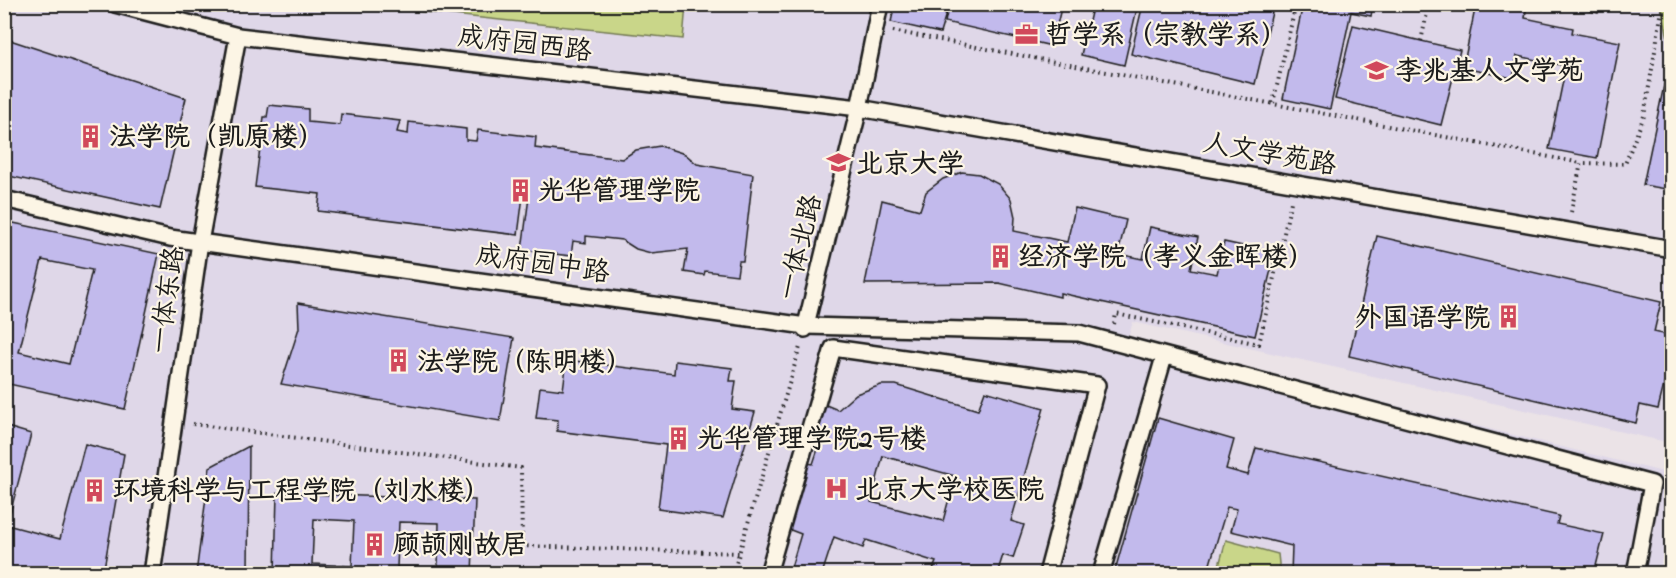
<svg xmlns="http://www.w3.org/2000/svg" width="1676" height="578" viewBox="0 0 1676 578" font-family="'Indie Flower','LXGW WenKai TC',sans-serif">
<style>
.built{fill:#dfd7e8}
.green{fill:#c9d689;stroke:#727952;stroke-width:1.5}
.building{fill:#c2baec;stroke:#1c1c1c;stroke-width:1.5;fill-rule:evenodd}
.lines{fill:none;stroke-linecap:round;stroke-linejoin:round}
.lane-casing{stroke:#1c1c1c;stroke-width:20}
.path{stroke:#1c1c1c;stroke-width:4;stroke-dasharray:1.5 4.5;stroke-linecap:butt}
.lane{stroke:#fcf5e5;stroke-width:15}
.labels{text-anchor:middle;stroke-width:4.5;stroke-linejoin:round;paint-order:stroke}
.poi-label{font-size:27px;font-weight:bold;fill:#1c1c1c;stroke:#fcf5e5;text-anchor:start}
.street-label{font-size:27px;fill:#1c1c1c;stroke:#fcf5e5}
</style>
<rect width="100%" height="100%" fill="#ebe3e7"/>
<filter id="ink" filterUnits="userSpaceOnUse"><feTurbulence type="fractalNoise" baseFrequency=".0167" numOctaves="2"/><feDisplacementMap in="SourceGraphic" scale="12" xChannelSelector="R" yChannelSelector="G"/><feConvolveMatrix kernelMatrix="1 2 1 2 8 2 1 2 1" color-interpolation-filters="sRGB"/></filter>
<g filter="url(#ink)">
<polygon class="built" points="4,5 1671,5 1671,443 1133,322 1126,344 1151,345 1671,474 1671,507 1659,573 5,573"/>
<g class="green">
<polygon points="358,5 686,4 686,5 683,39"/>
<polygon points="1661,5 1671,5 1671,52"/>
<polygon points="1226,540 1278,554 1280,573 1217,573"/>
</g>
<g class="building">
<polygon points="895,4 949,4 940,33 891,22"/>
<polygon points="949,4 1062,4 1052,46 945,22"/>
<polygon points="1093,4 1138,4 1124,65 1081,55"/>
<polygon points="1143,4 1274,4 1255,84 1131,54"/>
<polygon points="1303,4 1373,4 1371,16 1351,12 1330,109 1283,99"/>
<polygon points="1476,4 1527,4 1525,18 1573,28 1572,33 1620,42 1597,158 1549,149 1566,66 1517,56 1513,78 1463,68"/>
<polygon points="1567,4 1600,4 1598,13"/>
<polygon points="1353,25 1460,50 1441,125 1335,99"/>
<polygon points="4,38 186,98 160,209 4,175"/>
<polygon points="1671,52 1672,52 1672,190 1643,185"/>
<polygon points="269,105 308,109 308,122 340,125 341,114 400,121 397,132 408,134 409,122 466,129 466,140 476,141 478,130 536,137 535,148 622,159 636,150 660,146 685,154 697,164 753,174 743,261 739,261 737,275 705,271 704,275 684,272 688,249 651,253 636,249 622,240 586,236 586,243 573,241 571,256 522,250 529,197 523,196 518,235 318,211 320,194 255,187 264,117 267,117"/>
<polygon points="962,172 979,174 998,184 1011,199 1015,217 1014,231 1067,242 1075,208 1126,220 1118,254 1143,259 1150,227 1198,237 1191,269 1217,274 1224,242 1275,253 1255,336 1060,293 1060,297 999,283 865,284 882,200 920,210 926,192 943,179"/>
<path d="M 4,221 L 159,254 L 125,409 L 4,383 ZM 42,260 L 92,270 L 69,364 L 19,352 Z"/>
<polygon points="1377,236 1661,302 1654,332 1672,336 1672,353 1658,409 1640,405 1636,423 1349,356"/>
<polygon points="298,303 514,338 500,421 281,384 299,328"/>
<polygon points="567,360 674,374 675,361 732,368 730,381 736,381 732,409 755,412 723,518 658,509 666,445 557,431 558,420 536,418 540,387 563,390"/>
<path d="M 881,385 L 896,385 L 978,410 L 985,391 L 1044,408 L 1011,521 L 1024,525 L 1013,558 L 1003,555 L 997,574 L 931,574 L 936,562 L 866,540 L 863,548 L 834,537 L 822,574 L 789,574 L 801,534 L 788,529 L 807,463 L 813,464 L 821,440 L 813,437 L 826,405 L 838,410 L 856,394 ZM 883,456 L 955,476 L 943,521 L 871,502 Z"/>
<polygon points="1158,418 1234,440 1226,469 1248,475 1256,448 1559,516 1557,524 1604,534 1594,574 1291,574 1292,546 1231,531 1237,509 1227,507 1207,574 1114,574"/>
<polygon points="4,426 31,434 7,525 60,539 85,444 124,454 103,574 4,574"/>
<polygon points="249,446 248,574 196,574 210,467"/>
<path d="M 277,493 L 475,500 L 472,574 L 275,574 ZM 314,519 L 354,521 L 352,566 L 312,564 ZM 399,522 L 439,523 L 438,568 L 397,567 Z"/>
</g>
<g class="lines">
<defs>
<g id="lane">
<polyline points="115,4 238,36 859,108 1672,249"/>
<polyline points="4,199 170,238 806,326 1079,333 1652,484 1635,574"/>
<polyline points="805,329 859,108 880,4"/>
<polyline points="152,574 200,242 238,36"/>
<polyline points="768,574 833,348 1097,385 1047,574"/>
<polyline points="1101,574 1164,357"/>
</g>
</defs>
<use href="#lane" class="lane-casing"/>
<g class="path">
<polyline points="893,31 1581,163"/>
<polyline points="1421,41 1429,4"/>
<polyline points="1273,103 1296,4"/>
<polyline points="1571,212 1581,163 1625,164 1644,116 1663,4"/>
<polyline points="1114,324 1116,314 1259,344 1291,202"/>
<polyline points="193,424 521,468 522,546 739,553"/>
<polyline points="733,574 800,347"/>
</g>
<use href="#lane" class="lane"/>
</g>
</g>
<defs>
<symbol id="office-bare" viewBox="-9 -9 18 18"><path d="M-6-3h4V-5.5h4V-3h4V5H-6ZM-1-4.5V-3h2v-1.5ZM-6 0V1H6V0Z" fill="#d1495b" stroke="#fcf5e5" stroke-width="2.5" paint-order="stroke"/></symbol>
<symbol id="university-bare" viewBox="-9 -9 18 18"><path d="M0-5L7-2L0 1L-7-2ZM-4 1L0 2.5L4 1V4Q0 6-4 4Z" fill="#d1495b" stroke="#fcf5e5" stroke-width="2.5" paint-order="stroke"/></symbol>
<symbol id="building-bare" viewBox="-9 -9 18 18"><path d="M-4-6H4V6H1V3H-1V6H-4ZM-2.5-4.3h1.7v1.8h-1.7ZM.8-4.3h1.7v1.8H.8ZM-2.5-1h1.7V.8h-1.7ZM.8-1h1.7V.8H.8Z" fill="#d1495b" stroke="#fcf5e5" stroke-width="2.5" paint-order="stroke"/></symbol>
<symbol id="hospital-bare" viewBox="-9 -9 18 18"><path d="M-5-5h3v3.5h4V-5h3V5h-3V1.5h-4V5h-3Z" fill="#d1495b" stroke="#fcf5e5" stroke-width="2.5" paint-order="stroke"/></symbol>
</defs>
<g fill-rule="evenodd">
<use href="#office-bare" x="1010" y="18" width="33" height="33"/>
<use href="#university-bare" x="1360" y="54" width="33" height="33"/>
<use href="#building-bare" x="74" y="120" width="33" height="33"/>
<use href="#university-bare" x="822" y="146" width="33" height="33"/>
<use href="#building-bare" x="504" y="174" width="33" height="33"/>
<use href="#building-bare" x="984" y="240" width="33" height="33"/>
<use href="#building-bare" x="1492" y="300" width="33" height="33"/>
<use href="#building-bare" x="382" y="344" width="33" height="33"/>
<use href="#building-bare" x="662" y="422" width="33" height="33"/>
<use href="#hospital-bare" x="820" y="472" width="33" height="33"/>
<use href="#building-bare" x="78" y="474" width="33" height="33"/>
<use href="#building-bare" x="358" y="528" width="33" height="33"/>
</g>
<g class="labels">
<g class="poi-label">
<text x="1045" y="43">哲学系（宗教学系）</text>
<text x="1395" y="79">李兆基人文学苑</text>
<text x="109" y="145">法学院（凯原楼）</text>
<text x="856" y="172">北京大学</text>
<text x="538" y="199">光华管理学院</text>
<text x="1018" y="265">经济学院（孝义金晖楼）</text>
<text x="1490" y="326" text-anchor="end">外国语学院</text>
<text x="417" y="370">法学院（陈明楼）</text>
<text x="697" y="447">光华管理学院2号楼</text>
<text x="855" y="498">北京大学校医院</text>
<text x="113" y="499">环境科学与工程学院（刘水楼）</text>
<text x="393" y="553">顾颉刚故居</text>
</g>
<g class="street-label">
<text transform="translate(525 43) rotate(7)" y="9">成府园西路</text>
<text transform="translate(1270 153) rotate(10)" y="9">人文学苑路</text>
<text transform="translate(799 247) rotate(-76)" y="9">一体北路</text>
<text transform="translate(543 263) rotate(8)" y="9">成府园中路</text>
<text transform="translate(166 300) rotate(-82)" y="9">一体东路</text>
</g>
</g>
<rect width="1676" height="578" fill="none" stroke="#fcf5e5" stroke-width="24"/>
<rect x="12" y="12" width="1652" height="554" fill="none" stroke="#1c1c1c" stroke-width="2" filter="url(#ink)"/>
</svg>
